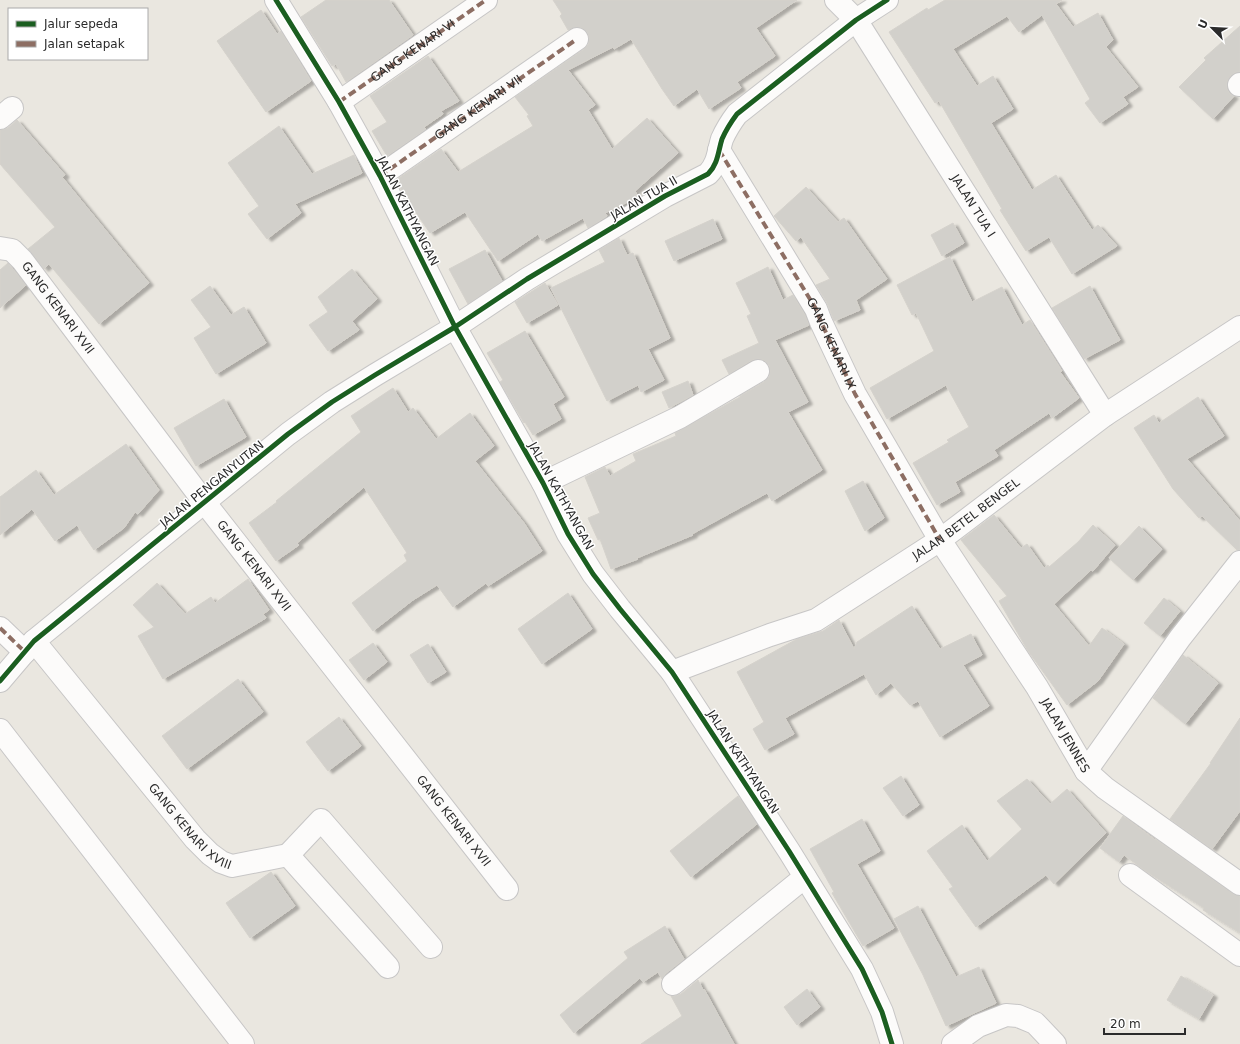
<svg xmlns="http://www.w3.org/2000/svg" width="1240" height="1044" viewBox="0 0 1240 1044" font-family="'DejaVu Sans',sans-serif">
<style>
.building{fill:#d2d0cb;stroke:#d5d2cc;filter:url(#shadow)}
.lines{fill:none;stroke-linecap:round;stroke-linejoin:round}
.minor-casing{stroke:#c7c6c6;stroke-width:24}
.tertiary-casing{stroke:#c7c6c6;stroke-width:24}
.minor{stroke:#fcfbfa;stroke-width:22}
.tertiary{stroke:#fcfbfa;stroke-width:22}
.quiet{stroke:#8d6e63;stroke-width:4;stroke-dasharray:8 4;stroke-linecap:butt}
.cycleway-casing{stroke:#fff;stroke-width:8}
.cycleway{stroke:#1b5e20;stroke-width:5}
.labels{text-anchor:middle;stroke-width:3;stroke-linejoin:round;paint-order:stroke}
.street-label{font-size:12px;fill:#2b2b2b;stroke:#fff}
</style>
<defs>
<filter id="shadow"><feDropShadow dx="4.5" dy="2.5" stdDeviation="1" flood-color="#0004"/></filter>
</defs>
<rect width="100%" height="100%" fill="#eae7e0"/>
<g class="building">
<polygon points="326,0 389,0 413,35 346,82 336,64 332,66 301,17"/>
<polygon points="553,0 797,0 756,28 775,56 737,82 741,88 709,109 697,89 674,106 662,89 631,39 614,49 613,47 568,70 595,105 588,110 612,149 647,118 678,153 635,191 638,197 605,213 607,216 588,228 583,218 542,241 538,234 498,261 465,212 430,233 403,194 396,180 441,149 458,172 533,126 527,116 529,115 515,97 584,49 588,45 589,38 587,32 582,28 576,27 568,30 560,16 562,14"/>
<polygon points="945,0 1062,0 1056,4 1073,27 1098,13 1113,40 1106,47 1138,87 1123,97 1128,104 1100,123 1085,103 1090,99 1042,15 1019,32 1007,16 953,49 977,86 993,76 1013,109 991,123 1032,190 1056,175 1092,230 1098,225 1117,246 1072,274 1049,237 1026,251 1000,210 1002,209 939,101 935,103 889,32 927,8 928,10"/>
<polygon points="261,10 277,34 281,31 311,81 266,112 217,41"/>
<polygon points="1240,26 1240,72 1236,72 1231,75 1227,82 1227,89 1230,94 1234,96 1213,119 1179,87 1206,60 1204,58"/>
<polygon points="428,56 459,101 441,111 443,114 424,127 426,129 387,156 372,131 387,122 370,96"/>
<polygon points="17,120 65,175 62,177 149,283 99,324 49,264 44,269 28,249 55,227 0,164 0,130 8,128"/>
<polygon points="279,126 312,174 354,155 362,173 295,204 301,213 267,239 248,214 259,206 228,163"/>
<polygon points="806,187 838,222 844,218 887,279 856,300 860,310 834,321 827,303 816,285 830,279 801,237 796,241 774,216"/>
<polygon points="713,219 722,239 674,261 665,241"/>
<polygon points="953,223 964,243 942,256 931,235"/>
<polygon points="619,238 627,255 633,253 670,338 648,349 664,380 641,392 638,385 607,401 551,288 605,262 599,250"/>
<polygon points="485,250 502,281 468,304 449,269"/>
<polygon points="950,257 972,302 1002,287 1022,325 1030,320 1062,371 1060,372 1079,398 1052,418 1049,413 994,450 998,456 955,482 960,492 937,505 913,463 949,442 947,440 969,427 946,385 887,419 870,388 934,351 916,313 912,315 897,285"/>
<polygon points="8,263 26,285 0,308 0,270"/>
<polygon points="768,267 783,300 793,295 805,315 809,325 775,340 808,402 788,412 822,470 772,501 767,493 692,534 693,535 637,558 638,559 611,569 600,539 598,540 588,518 600,513 585,477 605,467 610,476 636,461 633,454 676,436 675,433 740,397 740,396 764,382 769,377 770,371 769,365 764,360 758,359 752,360 729,374 722,360 759,343 747,316 751,314 736,283"/>
<polygon points="352,269 377,299 352,321 359,330 328,351 309,325 328,312 318,297"/>
<polygon points="545,283 558,305 527,323 515,302"/>
<polygon points="210,286 231,315 244,307 266,343 216,374 194,338 211,327 191,300"/>
<polygon points="1090,286 1120,340 1084,359 1052,308"/>
<polygon points="525,331 564,397 553,404 561,419 533,435 525,422 524,423 500,382 503,380 487,353"/>
<polygon points="688,381 693,395 669,408 662,392"/>
<polygon points="393,388 408,412 413,408 436,439 470,413 494,446 475,461 524,523 542,551 488,586 486,583 453,607 437,585 413,600 373,631 352,603 407,561 404,555 407,553 364,487 297,543 299,545 276,561 249,523 277,502 276,501 361,432 351,416"/>
<polygon points="1198,397 1224,436 1187,459 1240,521 1240,550 1237,550 1202,516 1199,518 1173,489 1134,428 1154,415 1159,423"/>
<polygon points="224,399 246,437 196,466 174,428"/>
<polygon points="126,444 159,490 138,514 135,512 124,528 94,550 77,525 55,541 32,509 0,535 0,497 36,470 54,495"/>
<polygon points="863,481 884,518 865,531 845,491"/>
<polygon points="994,515 1021,548 1027,544 1044,568 1048,565 1049,567 1078,542 1093,525 1115,545 1093,571 1091,570 1054,604 1089,646 1102,628 1124,644 1098,681 1067,705 1028,651 999,601 1007,596 961,540"/>
<polygon points="1139,526 1162,549 1133,580 1109,558"/>
<polygon points="248,579 269,610 263,614 266,618 163,679 138,636 154,627 133,605 157,583 185,614 211,597 215,603"/>
<polygon points="568,593 592,629 542,664 518,629"/>
<polygon points="1164,598 1180,611 1160,636 1144,623"/>
<polygon points="912,606 940,649 971,634 982,655 963,665 989,706 940,737 918,701 910,705 891,683 876,695 864,674 785,718 794,734 765,750 753,729 764,722 737,672 797,639 823,631 839,620 854,649 857,642"/>
<polygon points="373,643 387,662 364,680 349,660"/>
<polygon points="428,644 446,672 428,683 410,655"/>
<polygon points="1183,655 1218,683 1185,724 1153,698"/>
<polygon points="238,679 263,712 187,769 162,736"/>
<polygon points="339,717 361,746 328,771 306,742"/>
<polygon points="1240,718 1240,811 1212,849 1170,819 1211,763 1210,763"/>
<polygon points="901,776 919,805 903,816 883,788"/>
<polygon points="1027,779 1050,804 1067,789 1106,833 1054,884 1046,875 976,927 949,889 953,887 927,851 962,825 987,861 1022,829 997,801"/>
<polygon points="738,796 757,824 691,877 670,851"/>
<polygon points="1123,816 1155,840 1155,839 1233,894 1240,896 1240,933 1203,910 1204,908 1147,872 1124,855 1119,862 1100,848"/>
<polygon points="862,819 880,851 857,864 894,928 863,946 832,893 834,892 810,849"/>
<polygon points="271,872 295,906 250,938 226,903"/>
<polygon points="918,906 956,977 979,967 996,1003 946,1026 923,975 894,919"/>
<polygon points="665,926 684,959 665,974 662,979 658,972 643,982 640,978 574,1033 560,1015 628,958 624,952"/>
<polygon points="1181,976 1213,995 1199,1019 1167,1000"/>
<polygon points="698,980 703,990 704,989 734,1044 641,1044 682,1016 671,996 675,996 681,994"/>
<polygon points="807,989 820,1007 797,1025 784,1007"/>
</g>
<g class="lines">
<defs>
<g id="minor">
<path id="s1" d="M 836,0 L 856,20 L 1105,415"/>
<polyline points="1239,85 1240,84"/>
<polyline points="339,102 486,0"/>
<polyline points="0,118 12,108"/>
<path id="s2" d="M 719,150 L 816,309 L 821,322 L 855,394 L 940,540 L 1037,687 L 1086,771 L 1105,788 L 1240,884"/>
<path id="s3" d="M 380,176 L 577,39"/>
<path id="s4" d="M 0,248 L 12,250 L 22,260 L 205,503 L 507,889"/>
<path d="M 455,327 L 527,279 L 665,196 L 708,174 C 718,164 718,152 722,139 C 726,130 731,122 737,114 L 856,20 L 887,0"/>
<polyline points="543,483 680,417 758,371"/>
<polyline points="0,628 25,652"/>
<path id="s5" d="M 34,641 L 195,839 L 210,854 L 221,862 L 232,866 L 288,855 L 388,967"/>
<path id="s6" d="M 672,672 L 770,635 L 816,620 L 940,540 L 1105,415 L 1240,327"/>
<polyline points="0,730 243,1044"/>
<polyline points="1086,771 1180,638 1240,562"/>
<polyline points="288,855 321,820 431,947"/>
<polyline points="1130,875 1240,955"/>
<polyline points="673,984 805,877"/>
<polyline points="953,1044 978,1026 1006,1015 1018,1016 1035,1023 1055,1044"/>
</g>
<g id="tertiary">
<polyline points="276,0 339,102 380,176 455,327 543,483 568,534 593,574 620,609 672,672 789,851 862,969 882,1012 892,1044"/>
<polyline points="0,681 34,641 288,434 332,402 375,375 455,327"/>
</g>
</defs>
<use href="#minor" class="minor-casing"/>
<use href="#tertiary" class="tertiary-casing"/>
<use href="#minor" class="minor"/>
<use href="#tertiary" class="tertiary"/>
<g class="quiet">
<path id="s7" d="M 339,102 L 486,0"/>
<path id="s8" d="M 719,150 L 816,309 L 821,322 L 855,394 L 940,540"/>
<polyline points="380,176 577,39"/>
<polyline points="0,628 25,652"/>
</g>
<defs>
<g id="cycleway">
<polyline points="276,0 339,102 380,176 455,327 543,483 568,534 593,574 620,609 672,672 789,851 862,969 882,1012 892,1044"/>
<path d="M 0,681 L 34,641 L 288,434 L 332,402 L 375,375 L 455,327 L 527,279 L 665,196 L 708,174 C 718,164 718,152 722,139 C 726,130 731,122 737,114 L 856,20 L 887,0"/>
</g>
</defs>
<use href="#cycleway" class="cycleway-casing"/>
<use href="#cycleway" class="cycleway"/>
</g>
<g class="labels">
<g class="street-label">
<text dy="4" stroke="none"><textPath href="#s7" startOffset="90">GANG KENARI VI</textPath></text>
<text dy="4" stroke="none"><textPath href="#s3" startOffset="120">GANG KENARI VII</textPath></text>
<text transform="translate(644 198) rotate(-30)" y="4">JALAN TUA II</text>
<text dy="4" stroke="none"><textPath href="#s1" startOffset="248">JALAN TUA I</textPath></text>
<text transform="translate(408 211) rotate(63)" y="4">JALAN KATHYANGAN</text>
<text dy="4" stroke="none"><textPath href="#s4" startOffset="86">GANG KENARI XVII</textPath></text>
<text dy="4" stroke="none"><textPath href="#s8" startOffset="224">GANG KENARI IX</textPath></text>
<text transform="translate(212 484) rotate(-39)" y="4">JALAN PENGANYUTAN</text>
<text transform="translate(561 496) rotate(61)" y="4">JALAN KATHYANGAN</text>
<text dy="4" stroke="none"><textPath href="#s6" startOffset="334">JALAN BETEL BENGEL</textPath></text>
<text dy="4" stroke="none"><textPath href="#s4" startOffset="410">GANG KENARI XVII</textPath></text>
<text dy="4" stroke="none"><textPath href="#s2" startOffset="681">JALAN JENNES</textPath></text>
<text transform="translate(743 762) rotate(57)" y="4">JALAN KATHYANGAN</text>
<text dy="4" stroke="none"><textPath href="#s4" startOffset="734">GANG KENARI XVII</textPath></text>
<text dy="4" stroke="none"><textPath href="#s5" startOffset="243">GANG KENARI XVIII</textPath></text>
</g>
</g>
<rect x="8" y="8" width="140" height="52" fill="#ffffff" stroke="#aaaaaa"/>
<rect x="16" y="21" width="20" height="6" fill="#1b5e20" stroke="#aaaaaa"/>
<text x="44" y="28" font-size="12" fill="#2b2b2b">Jalur sepeda</text>
<rect x="16" y="41" width="20" height="6" fill="#8d6e63" stroke="#aaaaaa"/>
<text x="44" y="48" font-size="12" fill="#2b2b2b">Jalan setapak</text>
<g transform="translate(1212 28) rotate(294)" stroke="#ffffff" stroke-width="3" paint-order="stroke">
<path d="M0-3L7 15L0 10L-7 15Z" fill="#2b2b2b"/>
<text y="-6" font-size="11" font-weight="bold" text-anchor="middle" fill="#2b2b2b">U</text>
</g>
<path d="M1104 1028v6h81v-6" fill="none" stroke="#2b2b2b" stroke-width="2"/>
<text x="1110" y="1028" font-size="12" fill="#2b2b2b" stroke="#ffffff" stroke-width="3" paint-order="stroke">20 m</text>
</svg>
